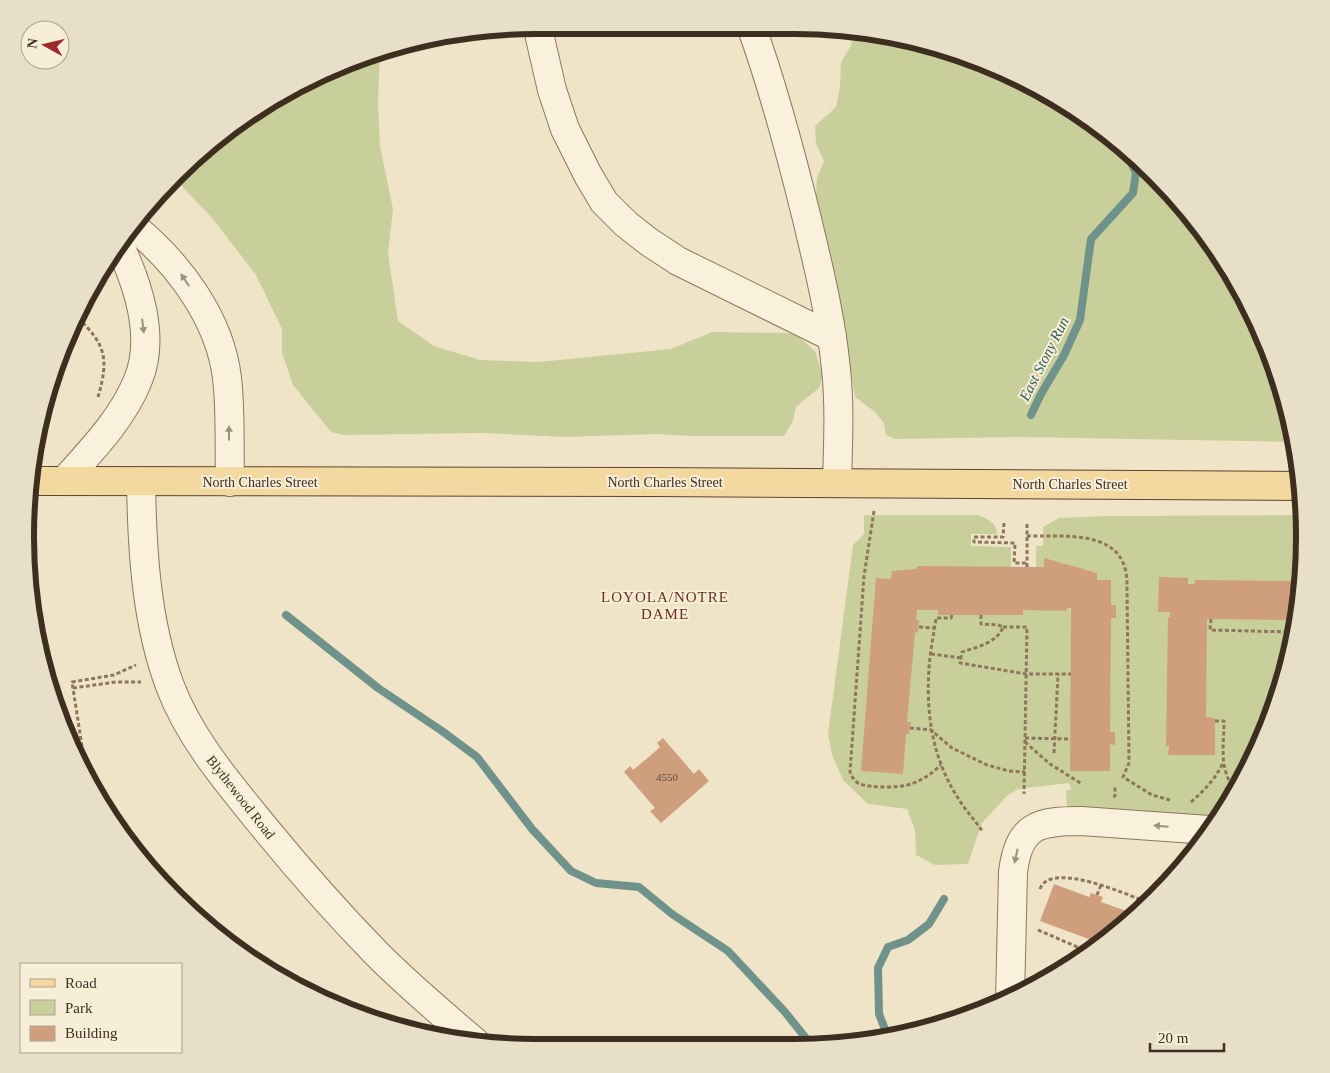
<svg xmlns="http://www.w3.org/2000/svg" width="1330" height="1073" viewBox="0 0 1330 1073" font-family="'Times New Roman',serif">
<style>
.green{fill:#c9cf9b}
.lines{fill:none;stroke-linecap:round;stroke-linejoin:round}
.stream{stroke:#6f938a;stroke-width:8}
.building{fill:#cf9f7d}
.minor-casing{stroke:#8d765c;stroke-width:30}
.major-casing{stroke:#5b4430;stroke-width:30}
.path{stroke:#8d765c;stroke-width:3;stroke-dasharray:4 2.5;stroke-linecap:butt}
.minor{stroke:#faf1dc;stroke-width:28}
.major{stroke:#f3d9a0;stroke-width:28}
.oneway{fill:#9c907e}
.labels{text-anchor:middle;stroke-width:4;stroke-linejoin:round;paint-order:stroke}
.number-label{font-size:11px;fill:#624a37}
.street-label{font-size:14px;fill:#3d2e20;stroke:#f7eed8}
.water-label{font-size:15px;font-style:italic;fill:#2f5d5a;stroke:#f7eed8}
.neighbourhood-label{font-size:15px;letter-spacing:1px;fill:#6b2e1e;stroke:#f7eed8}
.rim{fill:none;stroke:#3d2e20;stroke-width:6}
</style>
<rect width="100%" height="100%" fill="#f0e4c8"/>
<g class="green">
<polygon points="857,30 894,35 989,64 1050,94 1131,152 1199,225 1252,310 1287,404 1294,442 1020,437 895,439 886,435 884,423 874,411 855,397 846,337 834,271 823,241 815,209 817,178 824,161 816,144 815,126 836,107 840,87 841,62 850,47"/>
<polygon points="380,53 378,101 380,146 393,209 388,253 398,321 434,346 480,360 538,362 671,349 712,332 788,333 798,336 815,351 823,376 819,388 796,407 793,421 784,436 691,436 657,434 564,437 482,433 345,435 331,432 293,385 282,353 282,329 256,275 213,219 173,177 281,93"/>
<path d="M 864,515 L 977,515 C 986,518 997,522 997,534 L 971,534 L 971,546 L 1011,547 L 1011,567 L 1036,567 L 1036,546 L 1043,546 L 1043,527 L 1059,518 L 1107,516 L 1303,515 L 1301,603 L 1278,701 L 1237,792 L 1215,821 L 1067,808 L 1066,790 L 1071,790 L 1069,783 L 1018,789 L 1007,796 L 982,823 L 968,864 L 935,865 L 916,855 L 915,830 L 907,809 L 868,804 L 843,780 L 832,755 L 828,734 L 853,545 L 864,534 Z"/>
</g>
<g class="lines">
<g class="stream">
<polyline points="1031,415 1041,394 1064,355 1080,320 1091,239 1133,193 1136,173 1127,154 1106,134"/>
<polyline points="286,615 378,688 442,731 477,757 532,829 571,871 596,883 639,887 672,914 728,951 785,1012 813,1047"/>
<polyline points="888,1037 879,1014 878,968 888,947 908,940 929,924 944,899"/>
</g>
</g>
<g class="building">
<polygon points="1044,558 1097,573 1097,580 1111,580 1111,605 1116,605 1116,618 1111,618 1110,732 1115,732 1115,745 1110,744 1110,771 1070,771 1071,608 1067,608 1067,611 1023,610 1023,615 938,615 938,610 917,610 916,620 919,620 918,633 915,632 907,722 911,722 909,734 906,734 903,774 861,771 876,578 891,579 892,571 917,569 917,566 1044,567"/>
<polygon points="1159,577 1188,578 1188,584 1194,584 1195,580 1301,581 1301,603 1297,620 1207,619 1206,717 1215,718 1215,755 1168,755 1169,746 1166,746 1168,617 1170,617 1170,612 1158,612"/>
<polygon points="50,651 52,663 53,663 61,713 40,653"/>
<polygon points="663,738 694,774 699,769 709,781 661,823 650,811 655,808 624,772 630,766 633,770 650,756 660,747 657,743"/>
<polygon points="1054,884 1089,897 1091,893 1103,897 1101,902 1135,914 1102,944 1040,921"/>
</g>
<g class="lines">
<defs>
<g id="minor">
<polyline points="537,25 552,90 565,129 588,175 604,202 626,224 649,242 678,261 832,337"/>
<path d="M 751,26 C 774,89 791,154 807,219 C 819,269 831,318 836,369 C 840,406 838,445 837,483"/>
<path d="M 134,227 C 179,264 220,319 227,378 C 231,412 229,447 230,482"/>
<path d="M 64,481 C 91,451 123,418 138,380 C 156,337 138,285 120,246"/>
<path d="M 141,482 C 142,549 146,622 170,686 C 190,739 229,784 264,827 C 300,871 337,913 377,954 C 408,985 442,1014 475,1042"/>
<path d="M 1010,999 L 1013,872 C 1019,825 1038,821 1081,821 L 1209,830"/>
</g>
<polyline id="major" points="30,481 654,482 1301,486"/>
</defs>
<use href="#minor" class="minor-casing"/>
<use href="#major" class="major-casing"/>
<g class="path">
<path d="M 78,318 C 106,345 109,359 98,397"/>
<path d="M 874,511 L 864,576 L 850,772 C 852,777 855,782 860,784 C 871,788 900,788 911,784 C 923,780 932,773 941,765"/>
<polyline points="1004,523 1003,537 974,537 974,542 1015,543 1014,563 1027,563"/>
<path d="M 1027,536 C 1058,537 1114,529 1125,568 C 1127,575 1127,582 1127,588 L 1129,763 L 1123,777 L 1152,795 L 1170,800"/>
<polyline points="1027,567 1027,522"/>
<path d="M 952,615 L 951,618 L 936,618 C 934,634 930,651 929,668 C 926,713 932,758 958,798 C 965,810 975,820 983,832"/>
<path d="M 981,615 L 981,624 L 998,625 L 1003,627 C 997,643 977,647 962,652 L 960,663 L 1026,674 L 1071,674"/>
<polyline points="1211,619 1210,630 1294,632"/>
<polyline points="919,627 935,628"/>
<polyline points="1003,627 1027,627 1024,794"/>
<polyline points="931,654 961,658"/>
<polyline points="73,688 116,682 141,682"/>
<path d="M 1215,721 L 1224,721 C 1224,746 1218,772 1237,791"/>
<polyline points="910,728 931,730 952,748 987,765 1009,771 1025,772"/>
<polyline points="1025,738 1070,739"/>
<polyline points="1025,742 1050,764 1082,784"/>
<polyline points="1054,753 1058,674"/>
<polyline points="86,772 72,682 114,675 136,665"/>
<polyline points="1113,796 1115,796 1115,785"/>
<path d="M 1191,802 C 1204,791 1215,779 1223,763"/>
<path d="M 1040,889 C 1050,860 1128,895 1147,902"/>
<polyline points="1097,895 1101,885"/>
<polyline points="1038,930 1089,952"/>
</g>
<use href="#minor" class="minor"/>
<use href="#major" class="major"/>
</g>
<defs><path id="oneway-solid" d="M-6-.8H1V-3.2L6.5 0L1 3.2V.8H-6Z" transform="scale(1.25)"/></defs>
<g class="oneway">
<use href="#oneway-solid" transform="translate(185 280) rotate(-124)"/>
<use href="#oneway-solid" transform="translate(143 326) rotate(83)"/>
<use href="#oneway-solid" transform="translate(229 433) rotate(-90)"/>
<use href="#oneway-solid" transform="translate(1161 826) rotate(-175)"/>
<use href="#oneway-solid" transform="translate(1016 856) rotate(103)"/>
</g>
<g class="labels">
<g class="number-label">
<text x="667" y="781">4550</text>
</g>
<g class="street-label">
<text x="260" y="487">North Charles Street</text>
<text x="665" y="487">North Charles Street</text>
<text x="1070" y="489">North Charles Street</text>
<text transform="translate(241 797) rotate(52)" y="5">Blythewood Road</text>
</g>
<g class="water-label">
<text transform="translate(1044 359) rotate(-63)" y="5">East Stony Run</text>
</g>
<g class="neighbourhood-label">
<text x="665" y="602">LOYOLA/NOTRE<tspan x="665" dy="17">DAME</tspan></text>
</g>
</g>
<path d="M0 0H1330V1073H0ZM536 34H794A502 502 0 0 1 1296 536V537A502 502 0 0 1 794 1039H536A502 502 0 0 1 34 537V536A502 502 0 0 1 536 34Z" fill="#e8dfc9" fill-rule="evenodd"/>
<path class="rim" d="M536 34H794A502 502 0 0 1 1296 536V537A502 502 0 0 1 794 1039H536A502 502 0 0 1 34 537V536A502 502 0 0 1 536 34Z"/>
<rect x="20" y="963" width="162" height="90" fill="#f7eed8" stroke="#ada18e"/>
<rect x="30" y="979" width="25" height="8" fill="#f3d9a0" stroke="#ada18e"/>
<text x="65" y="988" font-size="15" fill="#3d2e20">Road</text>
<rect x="30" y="1000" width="25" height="15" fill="#c9cf9b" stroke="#ada18e"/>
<text x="65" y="1013" font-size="15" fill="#3d2e20">Park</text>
<rect x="30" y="1026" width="25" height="15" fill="#cf9f7d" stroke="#ada18e"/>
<text x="65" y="1038" font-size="15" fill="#3d2e20">Building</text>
<g transform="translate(45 45) rotate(278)"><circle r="24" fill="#f7eed8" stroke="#ada18e"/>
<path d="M0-4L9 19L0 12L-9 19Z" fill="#9e2a2b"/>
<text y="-8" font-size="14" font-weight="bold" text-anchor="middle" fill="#3d2e20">N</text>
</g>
<path d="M1150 1043v8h74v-8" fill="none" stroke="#3d2e20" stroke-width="2.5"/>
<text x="1158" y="1043" font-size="15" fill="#3d2e20" stroke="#f7eed8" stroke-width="4" paint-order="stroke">20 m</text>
</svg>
